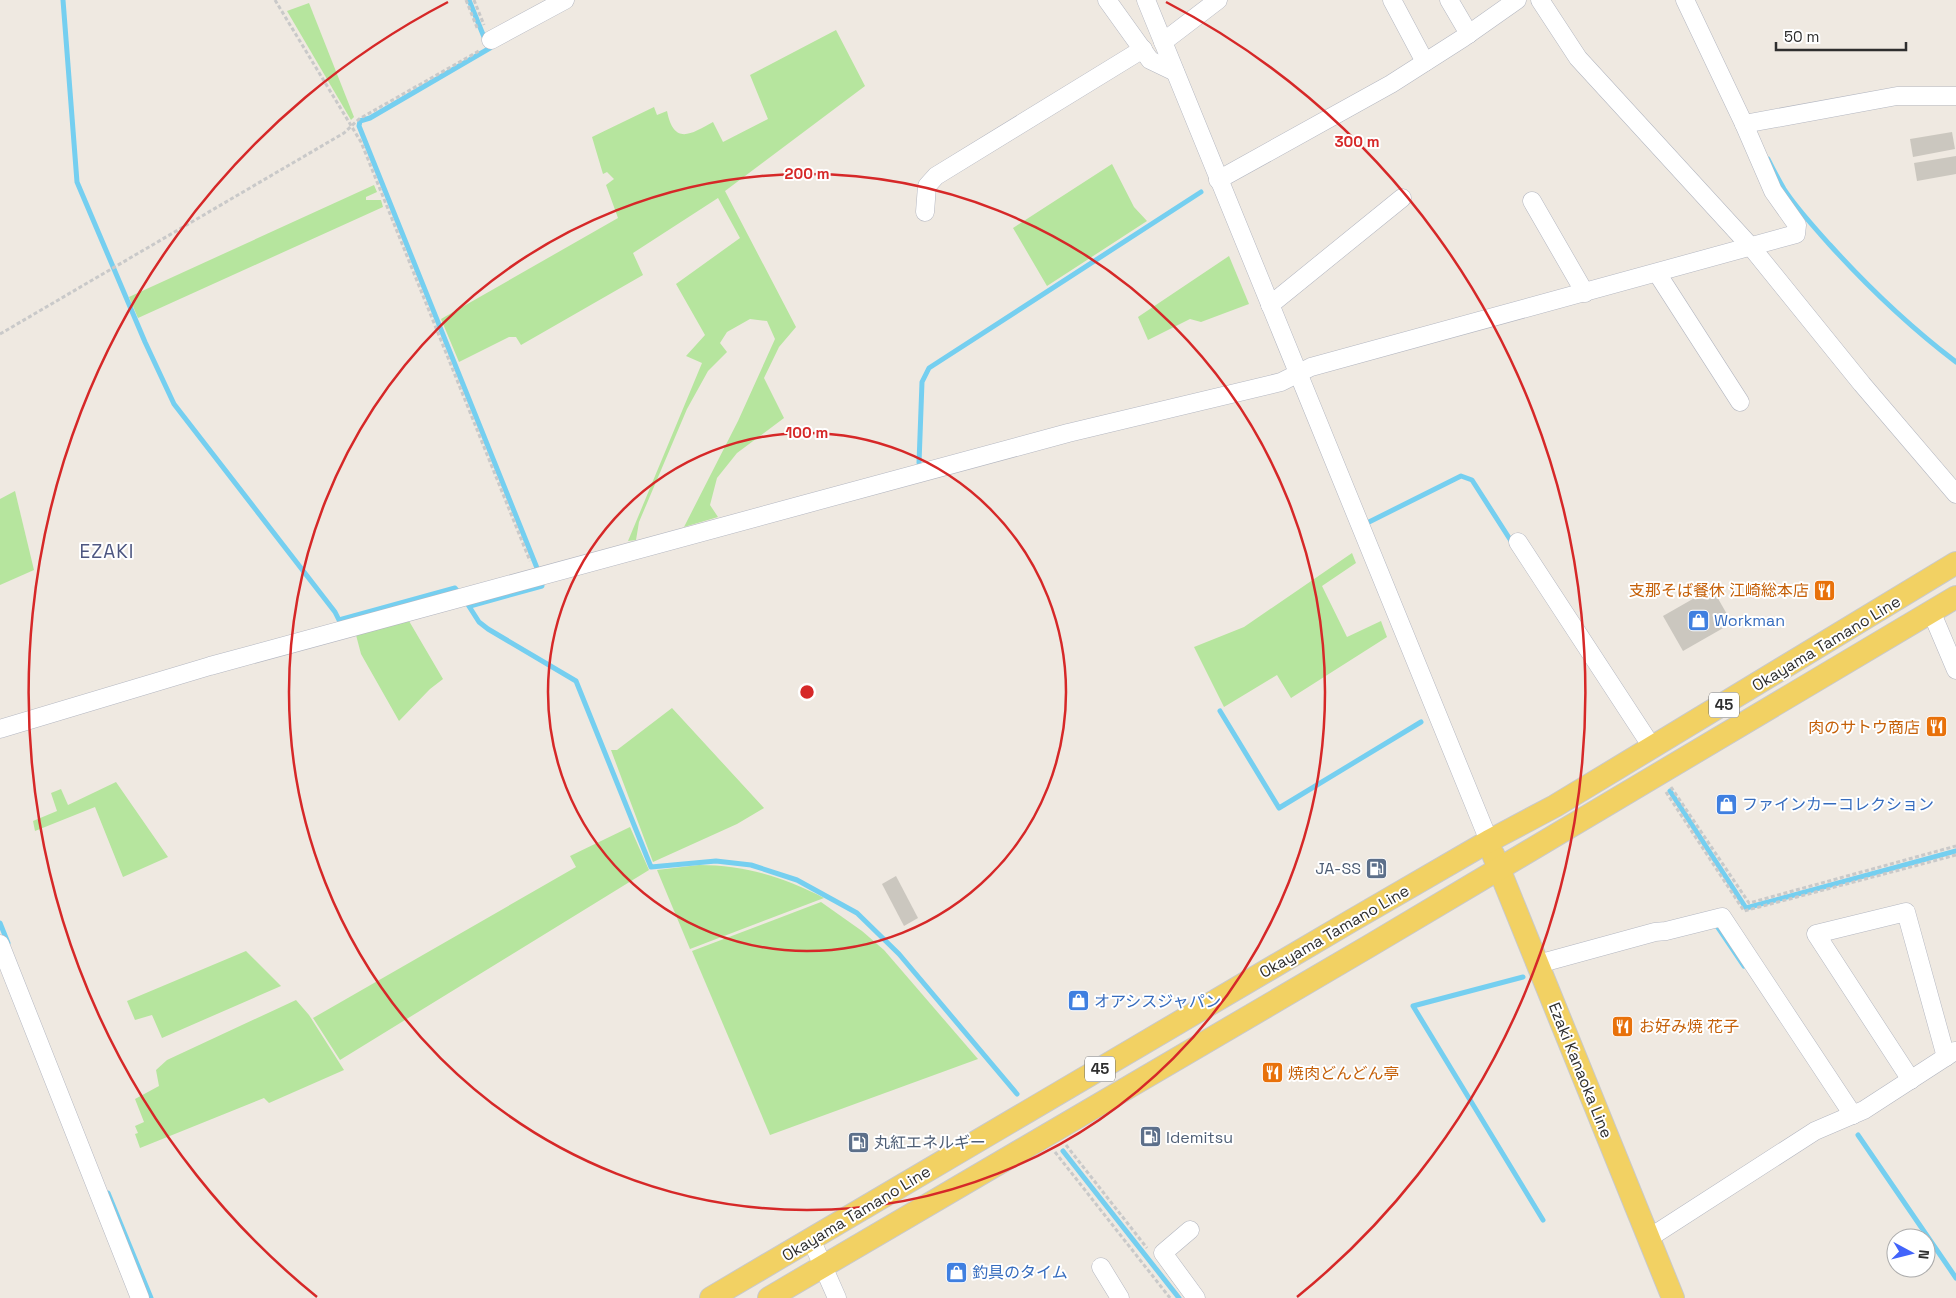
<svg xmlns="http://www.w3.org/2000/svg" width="1956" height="1298" viewBox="0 0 1956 1298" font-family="'Space Grotesk','Noto Sans JP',sans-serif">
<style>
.grass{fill:#b6e59e}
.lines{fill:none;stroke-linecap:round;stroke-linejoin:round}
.stream{stroke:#75cff0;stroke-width:5}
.building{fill:#cbc7bf}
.minor-casing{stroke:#b4b7c1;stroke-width:19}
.major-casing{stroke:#c9c9c9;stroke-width:24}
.path{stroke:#c9c9c9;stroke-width:3;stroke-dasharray:4 2.5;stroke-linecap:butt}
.minor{stroke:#fff;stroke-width:18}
.major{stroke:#f2d163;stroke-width:22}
.ring{fill:none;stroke:#d62828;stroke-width:2.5}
.labels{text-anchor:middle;stroke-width:4;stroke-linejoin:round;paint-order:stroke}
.shield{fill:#fff;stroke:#6d6d6d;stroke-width:1}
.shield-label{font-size:15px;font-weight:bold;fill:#2e2e2e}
.food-label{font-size:16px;fill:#c56008;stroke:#fff;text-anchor:end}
.shop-label{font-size:16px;fill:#366cbe;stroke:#fff;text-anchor:start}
.street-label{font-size:16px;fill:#2e2e2e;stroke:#fff}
.service-label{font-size:16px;fill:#4e5e75;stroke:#fff;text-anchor:start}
.quarter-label{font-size:19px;letter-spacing:1px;fill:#4d5680;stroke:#fff}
.centre{fill:#d62828;stroke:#fff;stroke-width:2.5}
.ring-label{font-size:15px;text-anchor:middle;font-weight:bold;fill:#d62828;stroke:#fff;stroke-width:4;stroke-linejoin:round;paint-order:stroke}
</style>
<rect width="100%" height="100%" fill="#efe9e1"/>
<g class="grass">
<polygon points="309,3 354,117 351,120 287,11"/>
<path d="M 836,30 L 865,86 L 725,191 L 796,327 L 779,347 L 764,378 L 784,418 L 737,453 L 717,478 L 710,505 L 718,517 L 684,527 L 738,421 L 775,339 L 767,321 L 750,319 L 727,332 L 720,343 L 727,352 L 708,371 L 687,409 L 639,522 L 636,540 L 628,541 L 702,363 L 686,356 L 705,335 L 676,284 L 740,238 L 718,198 L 633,253 L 643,275 L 521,345 L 516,337 L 509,337 L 459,362 L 441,319 L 618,218 L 606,185 L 614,179 L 607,172 L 603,174 L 592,137 L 654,107 L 657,115 L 667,111 C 674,146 691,134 713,122 L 723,142 L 768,119 L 750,75 Z"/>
<polygon points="1112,164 1134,207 1147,221 1047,286 1013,228"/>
<polygon points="374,185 377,192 366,197 366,200 381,200 383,207 138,318 129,297"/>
<polygon points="1229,256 1249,304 1201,322 1190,319 1148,340 1138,317"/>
<polygon points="15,491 34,570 0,585 0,499"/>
<polygon points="1352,553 1356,563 1322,586 1347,637 1381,621 1387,637 1291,698 1277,675 1224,707 1194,647 1244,627"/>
<polygon points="409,621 443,679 430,689 399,721 361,654 356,635"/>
<polygon points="672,708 764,808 737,824 653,862 611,750 617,750"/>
<polygon points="116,782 168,857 123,877 95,807 35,831 33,821 57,811 51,793 61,789 68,805"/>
<polygon points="630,827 649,870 340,1060 313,1018 576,867 570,856"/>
<path d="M 699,865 C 744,865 784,877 824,898 L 690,949 L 657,870 Z"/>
<polygon points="821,902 862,931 884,950 978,1059 770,1135 692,951"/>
<polygon points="246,951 281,986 162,1038 152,1015 135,1020 127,1001"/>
<polygon points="296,1000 309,1015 344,1070 269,1103 264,1098 140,1148 135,1134 138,1133 135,1126 144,1122 135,1099 159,1086 156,1070 167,1060"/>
</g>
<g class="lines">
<g class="stream">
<polyline points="63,0 77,182 145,342 174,404 335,612 339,620 455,588 459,593"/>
<polyline points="469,0 484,37"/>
<polyline points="488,46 490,48 370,118 360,121 359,126 537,568"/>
<path d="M 1768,159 C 1773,169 1778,179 1784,189 C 1797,209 1814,227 1830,245 C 1869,288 1910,327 1956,362"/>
<polyline points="919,463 922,382 929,368 1201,192"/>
<polyline points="1369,522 1461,476 1472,480 1513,544"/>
<polyline points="465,600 479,622 488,629 576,681 651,867 716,861 751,865 797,880 857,913 899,954 1017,1094"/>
<polyline points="470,606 542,586 542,584"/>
<polyline points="1220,711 1279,808 1421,722"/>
<polyline points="1670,791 1746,908 1956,851"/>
<polyline points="0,923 8,943"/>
<polyline points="1715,923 1744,966"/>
<polyline points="1523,977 1413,1006 1543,1220"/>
<polyline points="1858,1135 1956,1278"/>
<polyline points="1063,1151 1179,1298"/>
<polyline points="108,1193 151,1298"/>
</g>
</g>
<g class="building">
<polygon points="1952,132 1955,149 1913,157 1910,139"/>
<polygon points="1956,156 1956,174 1917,181 1914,163"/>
<polygon points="1712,588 1732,623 1683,651 1663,616"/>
<polygon points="896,876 918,918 904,926 882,884"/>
</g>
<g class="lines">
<defs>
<g id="minor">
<polyline points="1107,0 1150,60 1175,72"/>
<polyline points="1146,0 1489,841"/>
<polyline points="1392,0 1425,62"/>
<polyline points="1449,0 1469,34"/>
<polyline points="1540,0 1578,58 1752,248 1862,384 1956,494"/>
<polyline points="1685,0 1744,124"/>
<polyline points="491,40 565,0"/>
<polyline points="1163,42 1218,0"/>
<polyline points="1218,180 1391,84 1463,38 1517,0"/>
<polyline points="1532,201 1585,293"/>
<polyline points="925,212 927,186 936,176 1143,49"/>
<polyline points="1657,273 1740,402"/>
<polyline points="1270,305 1402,198"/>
<polyline points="1518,542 1652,747"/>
<polyline points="1931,611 1956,670"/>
<polyline points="0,729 210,666 802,505 1068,433 1281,382 1311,367 1796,234 1797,225 1773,191 1744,124 1897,96 1956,96"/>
<polyline points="0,944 140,1298"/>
<polyline points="1538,964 1655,932 1666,931 1722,917 1853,1115"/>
<polyline points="1911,1080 1816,934 1906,912 1946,1057"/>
<polyline points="1190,1230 1163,1253 1196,1298"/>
<polyline points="1649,1238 1815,1131 1864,1110 1955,1051"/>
<polyline points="811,1239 837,1298"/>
<polyline points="1101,1267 1120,1298"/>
</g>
<g id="major">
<polyline points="1493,854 1673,1298"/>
<polyline points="711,1298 1351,921 1489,841 1555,806 1956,563"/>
<polyline points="769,1298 1371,945 1956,597"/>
</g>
</defs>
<use href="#minor" class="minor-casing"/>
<use href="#major" class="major-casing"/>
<g class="path">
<polyline points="275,0 361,142 530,561"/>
<polyline points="466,0 478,30"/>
<polyline points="474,0 484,25"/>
<polyline points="0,334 344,133 359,119 479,51"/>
<polyline points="1671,787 1749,903 1956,846"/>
<polyline points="1666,792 1744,911 1956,855"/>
<polyline points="1066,1145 1147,1248"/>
<polyline points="1055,1152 1170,1298"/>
</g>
<use href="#minor" class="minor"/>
<use href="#major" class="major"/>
</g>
<g class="ring">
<circle cx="807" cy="692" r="259"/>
<circle cx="807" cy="692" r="518"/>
<path d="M317 1297A778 778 0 0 1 448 2M1166 2A778 778 0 0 1 1297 1297"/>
</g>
<defs>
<symbol id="restaurant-square" viewBox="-11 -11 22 22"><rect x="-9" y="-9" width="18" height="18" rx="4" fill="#e8710a" stroke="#fff"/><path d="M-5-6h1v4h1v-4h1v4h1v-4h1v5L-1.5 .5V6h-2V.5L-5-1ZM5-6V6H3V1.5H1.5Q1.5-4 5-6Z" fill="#fff"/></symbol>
<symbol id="shop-square" viewBox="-11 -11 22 22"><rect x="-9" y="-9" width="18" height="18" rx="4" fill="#3f7fe0" stroke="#fff"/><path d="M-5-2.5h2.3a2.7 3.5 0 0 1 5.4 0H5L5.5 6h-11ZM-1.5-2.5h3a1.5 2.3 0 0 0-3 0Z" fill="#fff"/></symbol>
<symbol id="fuel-square" viewBox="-11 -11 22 22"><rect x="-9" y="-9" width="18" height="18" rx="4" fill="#5c6f8a" stroke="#fff"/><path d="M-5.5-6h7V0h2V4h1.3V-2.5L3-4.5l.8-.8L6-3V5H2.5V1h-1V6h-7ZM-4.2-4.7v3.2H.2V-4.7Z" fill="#fff"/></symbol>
</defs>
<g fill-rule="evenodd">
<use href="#restaurant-square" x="1812" y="578" width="25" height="25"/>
<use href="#shop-square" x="1686" y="608" width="25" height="25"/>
<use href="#restaurant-square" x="1924" y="714" width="25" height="25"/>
<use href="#shop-square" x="1714" y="792" width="25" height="25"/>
<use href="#fuel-square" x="1364" y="856" width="25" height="25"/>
<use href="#shop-square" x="1066" y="988" width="25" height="25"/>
<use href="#restaurant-square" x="1610" y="1014" width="25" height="25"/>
<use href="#restaurant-square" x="1260" y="1060" width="25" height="25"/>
<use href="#fuel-square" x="1138" y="1124" width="25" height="25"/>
<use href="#fuel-square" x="846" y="1130" width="25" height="25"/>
<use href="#shop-square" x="944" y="1260" width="25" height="25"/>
</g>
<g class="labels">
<g class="shield">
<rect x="1709" y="692.5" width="30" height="25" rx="4"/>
<rect x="1085" y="1056.5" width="30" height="25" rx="4"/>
</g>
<g class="shield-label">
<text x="1724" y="710">45</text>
<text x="1100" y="1074">45</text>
</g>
<g class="food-label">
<text x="1809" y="596">支那そば餐休 江崎総本店</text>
<text x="1920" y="733">肉のサトウ商店</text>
<text x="1639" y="1032" text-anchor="start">お好み焼 花子</text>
<text x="1288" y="1079" text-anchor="start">焼肉どんどん亭</text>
</g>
<g class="shop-label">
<text x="1714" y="626">Workman</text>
<text x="1742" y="810">ファインカーコレクション</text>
<text x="1094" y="1007">オアシスジャパン</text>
<text x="972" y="1278">釣具のタイム</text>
</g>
<g class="street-label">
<text transform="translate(1826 643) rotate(-31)" y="6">Okayama Tamano Line</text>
<text transform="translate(1334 931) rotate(-30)" y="6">Okayama Tamano Line</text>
<text transform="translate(1581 1070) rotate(68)" y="6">Ezaki Kanaoka Line</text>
<text transform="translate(856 1213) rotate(-31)" y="6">Okayama Tamano Line</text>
</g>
<g class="service-label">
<text x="1361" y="874" text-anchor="end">JA-SS</text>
<text x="1166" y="1143">Idemitsu</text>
<text x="874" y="1148">丸紅エネルギー</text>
</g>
<g class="quarter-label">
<text x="107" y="558">EZAKI</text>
</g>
</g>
<circle cx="807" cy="692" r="8" class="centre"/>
<g class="ring-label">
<text x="1357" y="147">300 m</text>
<text x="807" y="179">200 m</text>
<text x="807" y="438">100 m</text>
</g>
<g transform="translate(1911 1253) rotate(97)"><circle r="24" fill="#ffffff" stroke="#ababab"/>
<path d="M0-4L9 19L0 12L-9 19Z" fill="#4264fb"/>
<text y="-8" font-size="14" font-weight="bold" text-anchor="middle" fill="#2e2e2e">N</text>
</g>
<path d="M1776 42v8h130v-8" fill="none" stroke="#2e2e2e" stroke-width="2.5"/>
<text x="1784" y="42" font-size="15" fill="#2e2e2e" stroke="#ffffff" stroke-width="4" paint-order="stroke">50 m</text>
</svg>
